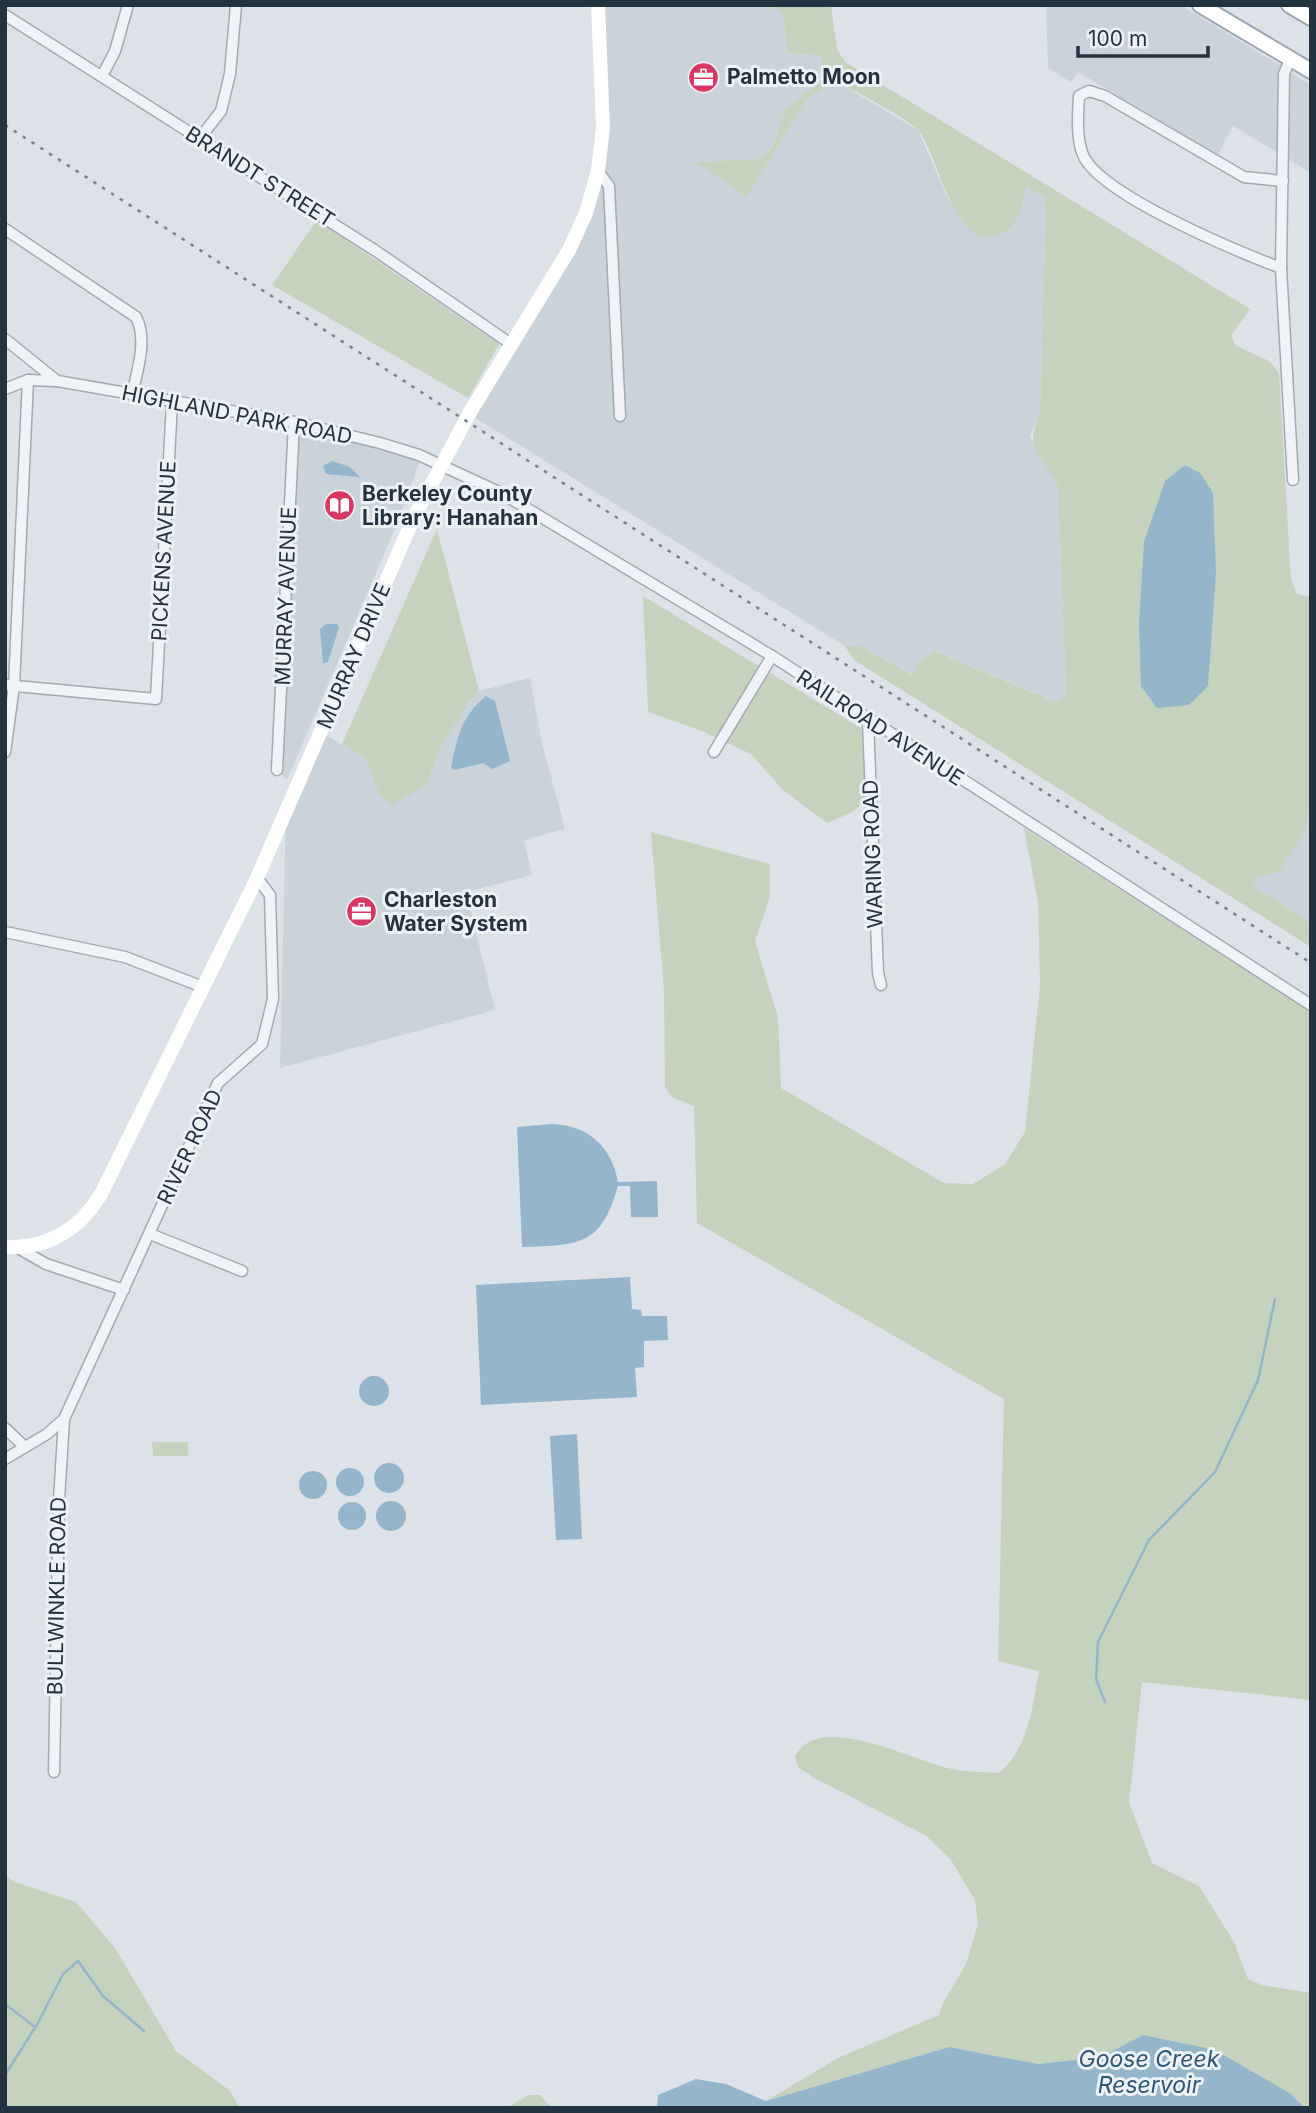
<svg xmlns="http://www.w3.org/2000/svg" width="1316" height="2113" viewBox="0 0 1316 2113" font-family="Inter,sans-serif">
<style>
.built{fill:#cad2da}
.green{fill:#c5d2bd}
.water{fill:#95b5ca}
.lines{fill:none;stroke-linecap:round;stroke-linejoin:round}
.stream{stroke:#95b5ca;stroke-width:2.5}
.street-casing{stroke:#a2aab2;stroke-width:13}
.primary-casing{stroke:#9ba8b4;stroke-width:18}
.street{stroke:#eff2f6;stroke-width:10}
.secondary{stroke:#fff;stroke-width:14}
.primary{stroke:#fff;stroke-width:14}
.rail{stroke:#758392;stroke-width:2.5;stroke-dasharray:3.5 7;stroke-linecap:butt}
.labels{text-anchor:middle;stroke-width:6;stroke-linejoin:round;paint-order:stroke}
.poi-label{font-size:21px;font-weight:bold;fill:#25323f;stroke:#ecf1f5;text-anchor:start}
.street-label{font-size:21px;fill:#25323f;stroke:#ecf1f5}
.water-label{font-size:23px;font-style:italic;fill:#2d5675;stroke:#ecf1f5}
</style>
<rect width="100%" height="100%" fill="#dde2e8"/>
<g class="built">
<polygon points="598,5 775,5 783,16 788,53 821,56 824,79 785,109 773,146 760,159 696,162 747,197 806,100 834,80 918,130 949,201 1025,188 1044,197 1046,211 1040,411 1030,437 1058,487 1066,693 1057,702 936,651 914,675 861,646 845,646 469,414 569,250 598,171"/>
<polygon points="1046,5 1180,5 1278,64 1311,86 1311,173 1233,126 1218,155 1078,72 1071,82 1048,68"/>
<polygon points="294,422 422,456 397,524 287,780 277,770"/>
<polygon points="530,678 541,739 565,829 524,840 532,875 466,892 495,1010 280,1068 286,811 321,732 366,759 380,796 427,784 438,752 469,702 479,691"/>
<polygon points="1311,804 1311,923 1257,888 1254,878 1303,834"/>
</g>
<g class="green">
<path d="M 775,5 L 831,5 L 837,49 L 845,62 L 1250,309 L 1231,335 L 1236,346 L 1269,361 L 1279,373 L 1291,580 L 1297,594 L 1311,597 L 1311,804 L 1303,834 L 1279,871 L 1254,879 L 1257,888 L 1311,923 L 1311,947 L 854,660 L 845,646 L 861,646 L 913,675 L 920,661 L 935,651 L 1056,702 L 1066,693 L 1058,487 C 1040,448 1023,458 1040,411 L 1046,211 L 1044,197 L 1026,188 C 1022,208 1018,228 996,236 C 954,251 937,151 918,130 C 907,118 852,90 834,80 L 806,100 L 747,197 L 695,162 L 760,159 L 773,146 L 785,109 L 824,79 L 821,56 L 788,53 L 783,16 Z"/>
<polygon points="317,220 499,344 468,398 272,285"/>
<polygon points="437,529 479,691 469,702 438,752 427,784 393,805 380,796 366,759 342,744"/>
<path d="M 643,596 L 861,728 L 864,734 L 867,800 C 855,812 842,817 827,823 L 783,790 L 751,754 L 702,731 L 648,712 Z"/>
<path d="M 1024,828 L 1311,1012 L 1311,1700 L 1142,1682 L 1129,1802 L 1152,1863 L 1199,1886 L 1234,1942 L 1248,1979 L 1262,1985 L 1311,1993 L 1311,2108 L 1305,2108 L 1291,2094 L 1143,2035 L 1101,2057 L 1038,2064 L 949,2047 L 766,2101 L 838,2058 L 939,2015 L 942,2005 L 966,1964 L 978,1924 L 975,1900 L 951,1860 L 925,1835 L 814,1778 L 798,1767 L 795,1757 C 818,1708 918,1764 956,1770 C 970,1772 985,1772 999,1773 C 1029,1747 1032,1708 1039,1671 L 998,1661 L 1004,1399 L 697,1223 L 694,1106 L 672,1097 L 665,1087 L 664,991 L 651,832 L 770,864 L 770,896 L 755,941 L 778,1018 L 781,1088 L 944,1183 L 973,1184 L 1005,1164 L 1025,1132 L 1040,985 L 1038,902 Z"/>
<polygon points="152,1442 188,1442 188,1456 153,1456"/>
<polygon points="5,1876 15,1882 76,1902 115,1948 176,2051 229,2090 240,2108 5,2108"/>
<polygon points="528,2095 540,2095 552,2108 507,2108"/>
</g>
<g class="water">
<polygon points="332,461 350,467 360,477 326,474 323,466"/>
<polygon points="1185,465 1200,473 1213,493 1216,572 1208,686 1189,705 1157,708 1141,686 1139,624 1144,542 1165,481"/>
<polygon points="326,624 337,624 339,627 328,662 323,663 320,629"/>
<path d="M 486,696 L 495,701 L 510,761 L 492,769 L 483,763 L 455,770 L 451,768 C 458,736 460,718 486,696 Z"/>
<path d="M 552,1124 C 588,1125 612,1147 618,1182 L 657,1181 L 658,1217 L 631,1217 L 630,1186 L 618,1186 C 601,1246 580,1245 522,1247 L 517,1127 Z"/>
<polygon points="630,1277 632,1309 641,1310 642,1316 667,1316 668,1340 644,1341 644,1367 635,1368 637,1397 481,1405 476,1285"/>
<circle cx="374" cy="1391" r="15"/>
<polygon points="577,1434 582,1539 556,1540 550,1436"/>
<circle cx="389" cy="1478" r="15"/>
<circle cx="350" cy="1482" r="14"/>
<circle cx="313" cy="1485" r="14"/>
<circle cx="391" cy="1516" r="15"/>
<circle cx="352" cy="1516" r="14"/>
<polygon points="1143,2035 1215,2050 1291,2094 1305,2108 657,2108 658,2095 696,2079 726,2084 766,2101 949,2047 1038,2064 1101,2057"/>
</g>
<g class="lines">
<g class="stream">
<polyline points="1105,1702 1096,1679 1098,1642 1149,1540 1215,1472 1258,1380 1275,1299"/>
<polyline points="5,2004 35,2027"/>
<polyline points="5,2075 38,2023 63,1974 78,1961 103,1996 144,2031"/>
</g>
<defs>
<g id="street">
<polyline points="5,15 376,251 511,344"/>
<polyline points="1290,59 1284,74 1281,268 1293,480"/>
<polyline points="102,76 115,51 128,5"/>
<polyline points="200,138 221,111 230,74 236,5"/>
<polyline points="598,171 609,186 620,416"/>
<path d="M 5,229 L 136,317 C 148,340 137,371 132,395"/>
<path d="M 1281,268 C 1239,252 1100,195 1083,155 C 1076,138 1078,113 1079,96 L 1089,91 L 1105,96 L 1244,177 L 1283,181"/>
<polyline points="5,339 57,381"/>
<polyline points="5,389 28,380 57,381 294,422 380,443 419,455 503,494 772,656 1311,1005"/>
<polyline points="5,685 156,699 172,403"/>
<polyline points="868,721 878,973 881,985"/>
<polyline points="5,752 14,686 28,380"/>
<polyline points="714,752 772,656"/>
<polyline points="277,770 294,422"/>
<polyline points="5,932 125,957 203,987"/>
<polyline points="150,1234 242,1271"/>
<polyline points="18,1248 46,1264 124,1290"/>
<polyline points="5,1428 25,1447"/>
<polyline points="5,1459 47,1434 64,1419 218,1083 262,1044 273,999 270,895 257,878"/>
<polyline points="54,1772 59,1500 64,1419"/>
</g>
<g id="primary">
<polyline points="1200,5 1311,71"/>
<polyline points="1289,5 1311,18"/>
</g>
</defs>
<use href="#street" class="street-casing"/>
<use href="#primary" class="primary-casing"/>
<use href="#street" class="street"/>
<path class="secondary" d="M 5,1247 C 48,1249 79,1230 101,1194 L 257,878 L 414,517 L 469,414 L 569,250 L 586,213 L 598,171 L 603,128 L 598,5"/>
<use href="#primary" class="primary"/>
<polyline class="rail" points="5,125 1311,963"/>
</g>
<defs>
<symbol id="office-disc" viewBox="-11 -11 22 22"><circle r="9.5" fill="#d63863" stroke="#ecf1f5"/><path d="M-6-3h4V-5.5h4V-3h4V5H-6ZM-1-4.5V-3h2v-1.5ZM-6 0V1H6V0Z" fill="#fff"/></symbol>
<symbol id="library-disc" viewBox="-11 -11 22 22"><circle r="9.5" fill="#d63863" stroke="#ecf1f5"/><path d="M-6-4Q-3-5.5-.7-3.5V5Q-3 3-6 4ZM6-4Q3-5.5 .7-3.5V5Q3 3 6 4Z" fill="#fff"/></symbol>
</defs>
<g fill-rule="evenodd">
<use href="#office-disc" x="686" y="60" width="35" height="35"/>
<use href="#library-disc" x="322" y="488" width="35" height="35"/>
<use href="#office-disc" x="344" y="894" width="35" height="35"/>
</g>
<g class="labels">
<g class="poi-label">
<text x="727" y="84">Palmetto Moon</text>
<text x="362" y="501">Berkeley County<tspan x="362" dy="24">Library: Hanahan</tspan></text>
<text x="384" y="907">Charleston<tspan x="384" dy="24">Water System</tspan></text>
</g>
<g class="street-label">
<text transform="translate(260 177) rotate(32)" y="7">BRANDT STREET</text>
<text transform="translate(237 415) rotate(11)" y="7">HIGHLAND PARK ROAD</text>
<text transform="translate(164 551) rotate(-87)" y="7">PICKENS AVENUE</text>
<text transform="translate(286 596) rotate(-88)" y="7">MURRAY AVENUE</text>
<text transform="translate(354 656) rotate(-67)" y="7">MURRAY DRIVE</text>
<text transform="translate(880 728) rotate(33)" y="7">RAILROAD AVENUE</text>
<text transform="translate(873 854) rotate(-92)" y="7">WARING ROAD</text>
<text transform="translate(190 1147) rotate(-65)" y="7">RIVER ROAD</text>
<text transform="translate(57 1596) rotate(-89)" y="7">BULLWINKLE ROAD</text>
</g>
<g class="water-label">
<text x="1149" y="2067">Goose Creek<tspan x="1149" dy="26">Reservoir</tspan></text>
</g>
</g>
<rect width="1316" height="2113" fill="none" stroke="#25323f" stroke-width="14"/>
<path d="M1078 46v10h130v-10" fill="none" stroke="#25323f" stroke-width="3.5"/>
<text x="1088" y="46" font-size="21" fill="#25323f" stroke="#ecf1f5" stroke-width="5" paint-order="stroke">100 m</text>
</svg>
